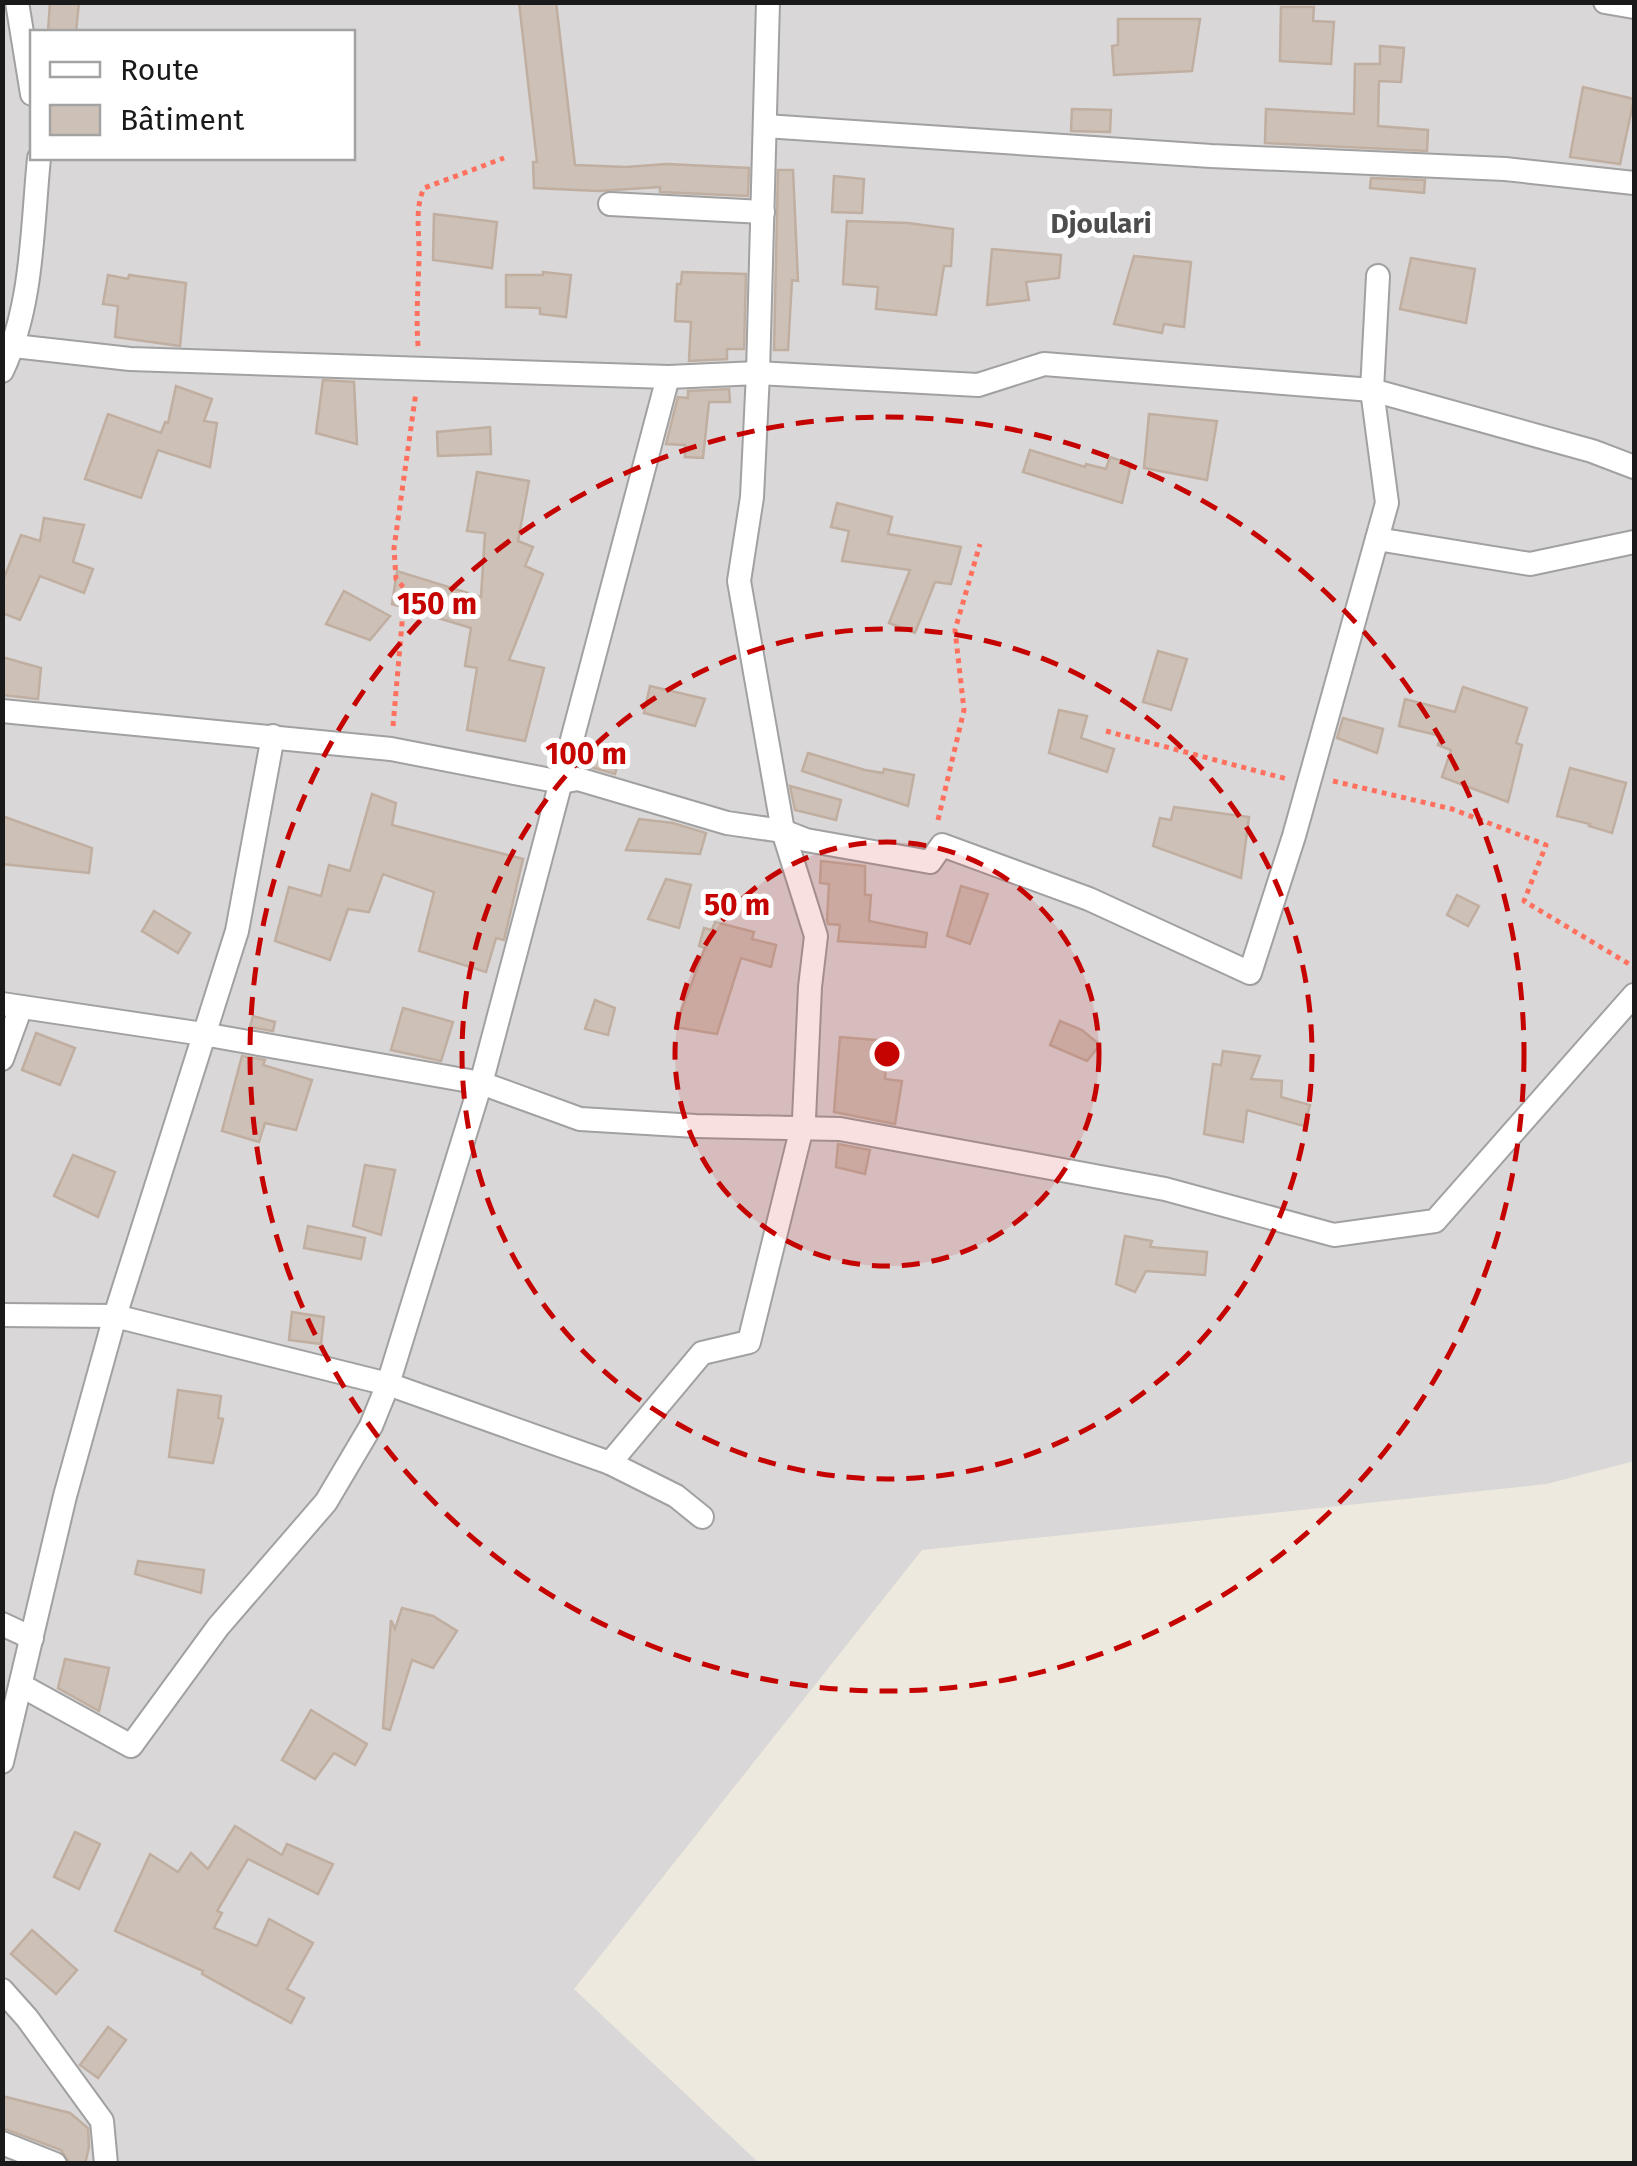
<svg xmlns="http://www.w3.org/2000/svg" width="1637" height="2166" viewBox="0 0 1637 2166" font-family="'Fira Sans',sans-serif">
<style>
.residential{fill:#d9d7d7;fill-rule:evenodd}
.building{fill:#cdc1b7;stroke:#c0aea0;stroke-width:2.5}
.lines{fill:none;stroke-linecap:round;stroke-linejoin:round}
.minor-casing{stroke:#a1a1a1;stroke-width:26}
.path{stroke:#ff715e;stroke-width:5;stroke-dasharray:5 5;stroke-linecap:butt}
.minor{stroke:#fff;stroke-width:22}
.ring{fill:none;stroke:#c50300;stroke-width:5;stroke-dasharray:18 12}
.labels{text-anchor:middle;stroke-width:10;stroke-linejoin:round;paint-order:stroke}
.neighbourhood-label{font-size:28px;font-weight:bold;fill:#4d4d4d;stroke:#fff}
.centre{fill:#c50300;stroke:#fff;stroke-width:5}
.ring-label{font-size:30px;text-anchor:middle;font-weight:bold;fill:#c50300;stroke:#fff;stroke-width:10;stroke-linejoin:round;paint-order:stroke}
</style>
<rect width="100%" height="100%" fill="#eee9de"/>
<path class="residential" d="M 3,3 L 1634,3 L 1634,1461 L 1547,1484 L 922,1550 L 574,1989 L 759,2163 L 3,2164 ZM 32,32 L 352,32 L 352,158 L 32,158 Z"/>
<g class="building">
<polygon points="50,2 79,2 76,32 48,32"/>
<polygon points="519,2 556,2 575,165 626,167 667,164 749,168 748,196 660,192 660,187 598,191 534,188 533,162 537,162"/>
<polygon points="1281,7 1314,7 1313,21 1334,22 1331,64 1280,61"/>
<polygon points="1118,19 1200,19 1192,71 1114,75 1112,46 1118,45"/>
<polygon points="1380,46 1404,48 1401,82 1379,81 1378,126 1428,130 1427,151 1265,143 1266,109 1354,114 1355,64 1380,64"/>
<polygon points="1583,87 1634,99 1620,164 1570,157"/>
<polygon points="1072,109 1111,110 1110,132 1071,131"/>
<polygon points="778,170 793,170 798,281 792,280 788,350 774,350"/>
<polygon points="834,176 864,179 862,213 832,212"/>
<polygon points="1371,178 1425,180 1424,193 1370,188"/>
<polygon points="434,214 497,222 492,268 433,260"/>
<polygon points="847,221 908,223 953,229 951,266 944,266 936,315 876,309 878,287 843,284"/>
<polygon points="992,249 1061,255 1059,278 1026,282 1029,300 987,305"/>
<polygon points="1134,256 1191,262 1184,327 1164,324 1162,333 1114,324"/>
<polygon points="1411,258 1475,269 1466,323 1400,309"/>
<polygon points="543,272 571,275 566,317 540,314 540,308 506,307 506,275 543,275"/>
<polygon points="682,272 746,274 744,349 727,349 727,359 689,361 691,322 675,321 677,284 681,284"/>
<polygon points="108,275 128,279 129,275 186,283 180,346 115,337 118,306 103,304"/>
<polygon points="323,380 354,382 357,444 316,433"/>
<polygon points="176,386 212,399 204,421 217,423 210,467 158,450 141,498 85,479 108,414 161,433 165,422 168,423"/>
<polygon points="729,389 730,402 709,402 703,458 685,457 685,445 666,444 678,397 688,398 688,391"/>
<polygon points="1149,414 1217,421 1207,480 1144,468"/>
<polygon points="490,427 491,454 438,456 437,432"/>
<polygon points="1030,450 1085,467 1086,464 1106,469 1110,457 1131,464 1122,503 1023,472"/>
<polygon points="477,472 529,481 518,541 533,547 525,566 543,574 509,660 544,668 525,741 467,730 477,668 465,666 471,628 392,604 397,571 481,597 485,533 467,531"/>
<polygon points="837,503 892,517 888,534 961,547 951,584 935,582 915,633 889,623 910,570 842,561 849,531 831,527"/>
<polygon points="44,518 84,525 73,562 93,569 84,593 40,576 20,620 2,613 2,583 21,535 40,541"/>
<polygon points="344,591 390,616 370,640 326,624"/>
<polygon points="1158,651 1187,659 1171,710 1143,702"/>
<polygon points="2,657 41,668 38,699 2,695"/>
<polygon points="650,686 705,699 695,726 644,713"/>
<polygon points="1463,687 1527,708 1516,743 1522,745 1508,802 1442,777 1451,750 1438,745 1441,736 1399,726 1405,699 1455,712"/>
<polygon points="1059,710 1087,716 1081,738 1114,749 1107,772 1049,753"/>
<polygon points="1343,718 1383,729 1377,753 1337,738"/>
<polygon points="596,745 621,752 615,774 586,766"/>
<polygon points="808,753 865,770 883,773 884,769 914,775 908,806 802,771"/>
<polygon points="1570,768 1626,783 1612,833 1589,826 1590,824 1557,816"/>
<polygon points="790,786 841,800 836,820 795,810"/>
<polygon points="372,794 396,803 392,825 523,859 504,940 496,938 486,972 419,951 434,892 383,874 369,912 348,909 330,960 275,941 289,887 321,896 329,865 350,871"/>
<polygon points="1174,807 1249,817 1241,878 1153,846 1160,818 1171,820"/>
<polygon points="2,816 92,848 89,873 2,864"/>
<polygon points="639,819 673,823 706,833 700,854 626,850"/>
<polygon points="821,861 865,866 865,895 871,895 869,921 927,933 925,947 838,941 840,925 828,924 827,920 829,884 820,883"/>
<polygon points="666,879 691,885 679,928 648,919"/>
<polygon points="961,886 988,894 970,944 947,936"/>
<polygon points="1457,895 1479,906 1468,926 1447,915"/>
<polygon points="154,911 190,933 178,953 142,931"/>
<polygon points="715,922 754,932 752,939 776,945 771,967 741,958 717,1034 675,1027 705,948 699,946 704,928 712,930"/>
<polygon points="595,1000 615,1008 608,1035 585,1029"/>
<polygon points="403,1008 453,1022 441,1061 391,1050"/>
<polygon points="253,1016 275,1022 273,1031 250,1027"/>
<polygon points="1060,1021 1082,1030 1100,1045 1087,1061 1050,1045"/>
<polygon points="36,1033 75,1048 60,1085 22,1070"/>
<polygon points="840,1037 888,1041 885,1079 902,1081 895,1124 834,1112"/>
<polygon points="1223,1051 1260,1056 1251,1079 1282,1081 1281,1097 1310,1105 1304,1126 1247,1110 1243,1142 1204,1134 1213,1064 1221,1065"/>
<polygon points="242,1056 265,1060 263,1065 312,1080 296,1130 265,1123 259,1142 222,1131"/>
<polygon points="838,1144 870,1150 865,1174 836,1167"/>
<polygon points="73,1155 115,1172 98,1217 54,1196"/>
<polygon points="365,1165 395,1170 381,1235 353,1226"/>
<polygon points="308,1226 365,1238 361,1259 304,1248"/>
<polygon points="1125,1236 1152,1241 1150,1247 1207,1252 1205,1275 1146,1271 1135,1292 1116,1284"/>
<polygon points="292,1312 324,1317 321,1344 289,1340"/>
<polygon points="178,1390 221,1396 218,1418 223,1419 213,1463 169,1457"/>
<polygon points="138,1561 204,1570 201,1593 135,1574"/>
<polygon points="402,1608 433,1616 457,1631 433,1668 412,1660 390,1730 383,1728 391,1620 395,1629"/>
<polygon points="65,1659 109,1668 99,1711 58,1688"/>
<polygon points="311,1710 367,1744 355,1765 334,1753 315,1779 282,1760"/>
<polygon points="235,1826 282,1855 287,1844 333,1864 318,1894 248,1859 217,1911 222,1913 214,1928 257,1946 269,1919 313,1943 287,1989 304,1998 291,2023 202,1974 203,1971 115,1931 150,1854 178,1872 191,1853 208,1869"/>
<polygon points="75,1832 100,1844 79,1889 54,1877"/>
<polygon points="32,1930 77,1970 56,1994 11,1954"/>
<polygon points="108,2027 126,2040 98,2078 80,2065"/>
<polygon points="2,2096 70,2113 88,2128 89,2147 85,2164 70,2164 61,2150 2,2128"/>
</g>
<g class="lines">
<defs>
<g id="minor">
<polyline points="17,2 32,94"/>
<polyline points="1605,2 1634,7"/>
<polyline points="765,126 1211,156 1505,169 1634,183"/>
<polyline points="610,204 763,212"/>
<polyline points="14,346 130,359 668,377 758,373 978,385 1044,364 1372,390 1592,451 1634,467"/>
<path d="M 2,371 C 33,306 32,228 39,158"/>
<polyline points="1377,539 1530,564 1634,542"/>
<polyline points="2,711 391,749 561,782 578,779 727,823 783,831 806,840 930,862 942,845 1089,899 1250,973 1294,836 1387,503 1372,390 1378,276"/>
<polyline points="2,1004 203,1034 481,1083 580,1119 696,1126 840,1129 1165,1189 1334,1235 1435,1221 1634,995"/>
<polyline points="2,1059 21,1007"/>
<polyline points="2,1315 115,1316 388,1384 610,1463 676,1496 702,1517"/>
<polyline points="610,1463 702,1353 749,1342 804,1119 810,987 816,936 783,831 739,581 752,497 758,373 768,2"/>
<polyline points="2,1624 32,1638"/>
<polyline points="22,1686 131,1746 218,1627 326,1502 371,1426 388,1384 483,1076 668,377"/>
<polyline points="2,1762 65,1496 115,1316 237,931 273,736"/>
<polyline points="2,1990 27,2018 102,2121 106,2164"/>
<polyline points="2,2143 55,2164"/>
</g>
</defs>
<use href="#minor" class="minor-casing"/>
<g class="path">
<path d="M 418,346 C 416,316 418,289 419,259 C 420,235 414,209 424,188 L 504,158"/>
<polyline points="393,726 405,589 396,579 394,548 416,392"/>
<polyline points="1106,731 1287,779"/>
<polyline points="1333,781 1452,809 1546,845 1524,901 1634,967"/>
<polyline points="938,820 964,710 955,630 980,544"/>
</g>
<use href="#minor" class="minor"/>
</g>
<circle cx="887" cy="1054" r="212" fill="#c50300" fill-opacity=".12"/>
<g class="ring">
<circle cx="887" cy="1054" r="212"/>
<circle cx="887" cy="1054" r="425"/>
<circle cx="887" cy="1054" r="637"/>
</g>
<g class="labels">
<g class="neighbourhood-label">
<text x="1101" y="233">Djoulari</text>
</g>
</g>
<circle cx="887" cy="1054" r="15" class="centre"/>
<g class="ring-label">
<text x="437" y="614">150 m</text>
<text x="586" y="764">100 m</text>
<text x="737" y="915">50 m</text>
</g>
<rect width="1637" height="2166" fill="none" stroke="#1a1a1a" stroke-width="10"/>
<rect x="30" y="30" width="325" height="130" fill="#ffffff" stroke="#a3a3a3" stroke-width="2.5"/>
<rect x="50" y="62" width="50" height="15" fill="#ffffff" stroke="#a3a3a3" stroke-width="2.5"/>
<text x="120" y="80" font-size="30" fill="#1a1a1a">Route</text>
<rect x="50" y="105" width="50" height="30" fill="#cdc1b7" stroke="#a3a3a3" stroke-width="2.5"/>
<text x="120" y="130" font-size="30" fill="#1a1a1a">Bâtiment</text>
</svg>
